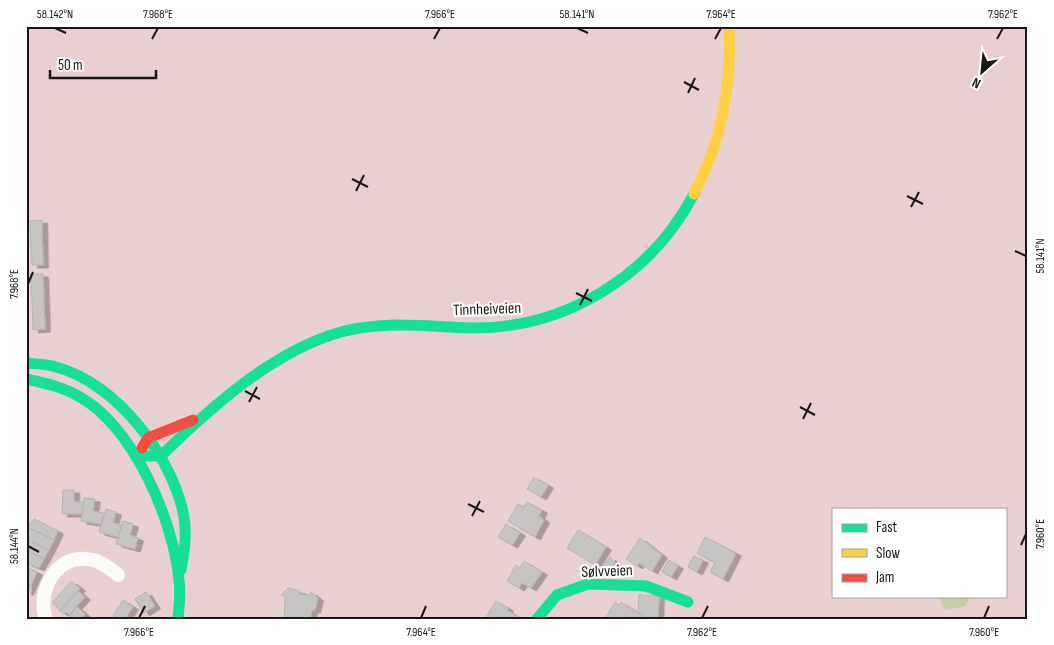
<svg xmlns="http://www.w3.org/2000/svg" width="1054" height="645" viewBox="0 0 1054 645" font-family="'Sofia Sans Condensed',sans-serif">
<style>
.green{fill:#e8d0d0;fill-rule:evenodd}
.water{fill:#c7cca2}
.building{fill:#c7c5c3;stroke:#b6b4b2;filter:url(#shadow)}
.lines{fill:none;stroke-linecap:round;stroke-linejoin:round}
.street{stroke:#fbfbfa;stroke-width:14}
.fast{stroke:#16e098;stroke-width:11}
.slow{stroke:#ffcf43;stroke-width:11}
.jam{stroke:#f24e42;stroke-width:11}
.ticks{fill:none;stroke:#191715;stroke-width:2}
.labels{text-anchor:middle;stroke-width:4.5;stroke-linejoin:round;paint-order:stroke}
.street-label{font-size:16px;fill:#191715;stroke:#fff}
.neatline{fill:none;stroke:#191715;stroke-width:2}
.ticks-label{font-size:12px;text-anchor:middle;fill:#191715}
</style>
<defs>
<filter id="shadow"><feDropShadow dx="5.5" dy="3" stdDeviation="0" flood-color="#0004"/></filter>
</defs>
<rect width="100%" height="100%" fill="#e6e3e0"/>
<path class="green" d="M 26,26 L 1028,26 L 1028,619 L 26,619 ZM 833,509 L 1005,509 L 1005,596 L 833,596 Z"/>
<polygon class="water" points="938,596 970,596 966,606 945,610"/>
<g class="building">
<polygon points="42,220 43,265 32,265 30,221"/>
<polygon points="31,274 43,274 45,329 33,330"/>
<polygon points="534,477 548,485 541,497 527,489"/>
<polygon points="63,490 74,490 74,502 83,502 82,514 62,514"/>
<polygon points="84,498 95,499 93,511 104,513 101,524 81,521"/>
<polygon points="527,502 542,510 539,516 544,520 535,537 508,521 518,504 524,507"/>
<polygon points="106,509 116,512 113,523 122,525 118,537 99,532"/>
<polygon points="34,519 58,531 54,540 27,527"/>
<polygon points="123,521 133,524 130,535 138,538 135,549 116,544"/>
<polygon points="506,524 520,533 512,545 498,537"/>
<polygon points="27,527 54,540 49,550 26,539"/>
<polygon points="578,530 606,547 595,565 567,548"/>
<polygon points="705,537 736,553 723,579 710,572 715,563 697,553"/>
<polygon points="640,538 662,555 652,571 639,563 637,566 626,559"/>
<polygon points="26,539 49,550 44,559 26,550"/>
<polygon points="26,550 44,559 39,568 26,563"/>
<polygon points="694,556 703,560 697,572 688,567"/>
<polygon points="610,557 615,563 609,574 601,569"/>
<polygon points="669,560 678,566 671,577 662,572"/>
<polygon points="524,561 542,572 531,588 522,583 519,588 507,581 516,565 520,568"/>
<polygon points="27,567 37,572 28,592 26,592"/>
<polygon points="71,581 80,588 60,611 53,602"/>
<polygon points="288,588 300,591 299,594 310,595 311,592 318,598 315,610 312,610 310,619 284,619 285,599 284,596 281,595"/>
<polygon points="78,591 85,597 69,615 66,612 64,614 60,611"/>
<polygon points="146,592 155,606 144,613 135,599"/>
<polygon points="639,595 659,596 658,619 647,619 638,613"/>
<polygon points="123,600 133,607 125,619 118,619 113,615"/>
<polygon points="496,601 508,608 507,610 521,619 485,619"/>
<polygon points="615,602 619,605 621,602 647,619 605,619"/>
<polygon points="77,607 85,614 81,619 67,619"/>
</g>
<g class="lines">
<path class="street" d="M 46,619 C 36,592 56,555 87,559 C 100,560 109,568 118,575"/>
<g class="fast">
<path d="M 26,363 C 36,364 47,364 56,367 C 117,383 173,457 184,517 C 187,536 184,552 181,570"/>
<path d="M 26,379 C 45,383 63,387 80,397 C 134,428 174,521 179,581 C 181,593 179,606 178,619"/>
<path d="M 138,456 L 161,456 C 210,408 273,351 341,332 C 384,320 428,327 472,328 C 565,329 651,276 694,194"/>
<polyline points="537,619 557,595 588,584 646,586 688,602"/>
</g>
<path class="slow" d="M 694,194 C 722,141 732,86 729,26"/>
<polyline class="jam" points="142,448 148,438 193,420"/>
</g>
<path class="ticks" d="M 55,28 L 66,33M 577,28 L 588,33M 152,39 L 158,28M 434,39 L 440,28M 715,39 L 721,28M 997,39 L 1003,28M 684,82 L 699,90M 688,93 L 695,78M 352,179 L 368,187M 356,191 L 364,175M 907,196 L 923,204M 911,207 L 919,192M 1015,251 L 1026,256M 28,284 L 33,272M 576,293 L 592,301M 580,305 L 588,289M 245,391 L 260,399M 249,402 L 257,387M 800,407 L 815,415M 803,419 L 811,403M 468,504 L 484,512M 472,516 L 480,501M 1021,545 L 1026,534M 28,546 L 39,552M 139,618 L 145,606M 421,618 L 426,606M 702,618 L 708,606M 984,618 L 989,606"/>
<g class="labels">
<g class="street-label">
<text transform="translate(487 308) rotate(-2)" y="6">Tinnheiveien</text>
<text transform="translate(607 570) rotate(-2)" y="6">Sølvveien</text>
</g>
</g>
<rect width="1054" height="645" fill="none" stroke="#ffffff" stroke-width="55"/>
<rect x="832" y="508" width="175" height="90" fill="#ffffff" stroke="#a3a2a1"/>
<rect x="842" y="524" width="25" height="8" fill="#16e098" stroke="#a3a2a1"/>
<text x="876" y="532" font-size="15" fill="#191715">Fast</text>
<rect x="842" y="549" width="25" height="8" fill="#ffcf43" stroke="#a3a2a1"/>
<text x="876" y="558" font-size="15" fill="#191715">Slow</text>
<rect x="842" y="574" width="25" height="8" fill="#f24e42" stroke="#a3a2a1"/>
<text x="876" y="582" font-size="15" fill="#191715">Jam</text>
<g transform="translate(982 72) rotate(207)" stroke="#ffffff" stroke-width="4" paint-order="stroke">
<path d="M0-4L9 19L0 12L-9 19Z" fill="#191715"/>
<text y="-8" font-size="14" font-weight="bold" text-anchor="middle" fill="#191715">N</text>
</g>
<path d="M50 70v8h106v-8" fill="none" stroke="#191715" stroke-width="2.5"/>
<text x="58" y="70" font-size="15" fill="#191715" stroke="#ffffff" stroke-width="4" paint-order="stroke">50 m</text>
<rect x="28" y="28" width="998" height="590" class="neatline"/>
<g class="ticks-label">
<text x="55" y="18">58.142°N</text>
<text x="158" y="18">7.968°E</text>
<text x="440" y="18">7.966°E</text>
<text x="577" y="18">58.141°N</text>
<text x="721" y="18">7.964°E</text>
<text x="1003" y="18">7.962°E</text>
<text transform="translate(1040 256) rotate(-90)" y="4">58.141°N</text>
<text transform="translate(14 284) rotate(-90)" y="4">7.968°E</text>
<text transform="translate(1040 534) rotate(-90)" y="4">7.960°E</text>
<text transform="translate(14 546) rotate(-90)" y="4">58.144°N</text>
<text x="139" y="636">7.966°E</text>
<text x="421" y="636">7.964°E</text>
<text x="702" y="636">7.962°E</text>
<text x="984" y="636">7.960°E</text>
</g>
</svg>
